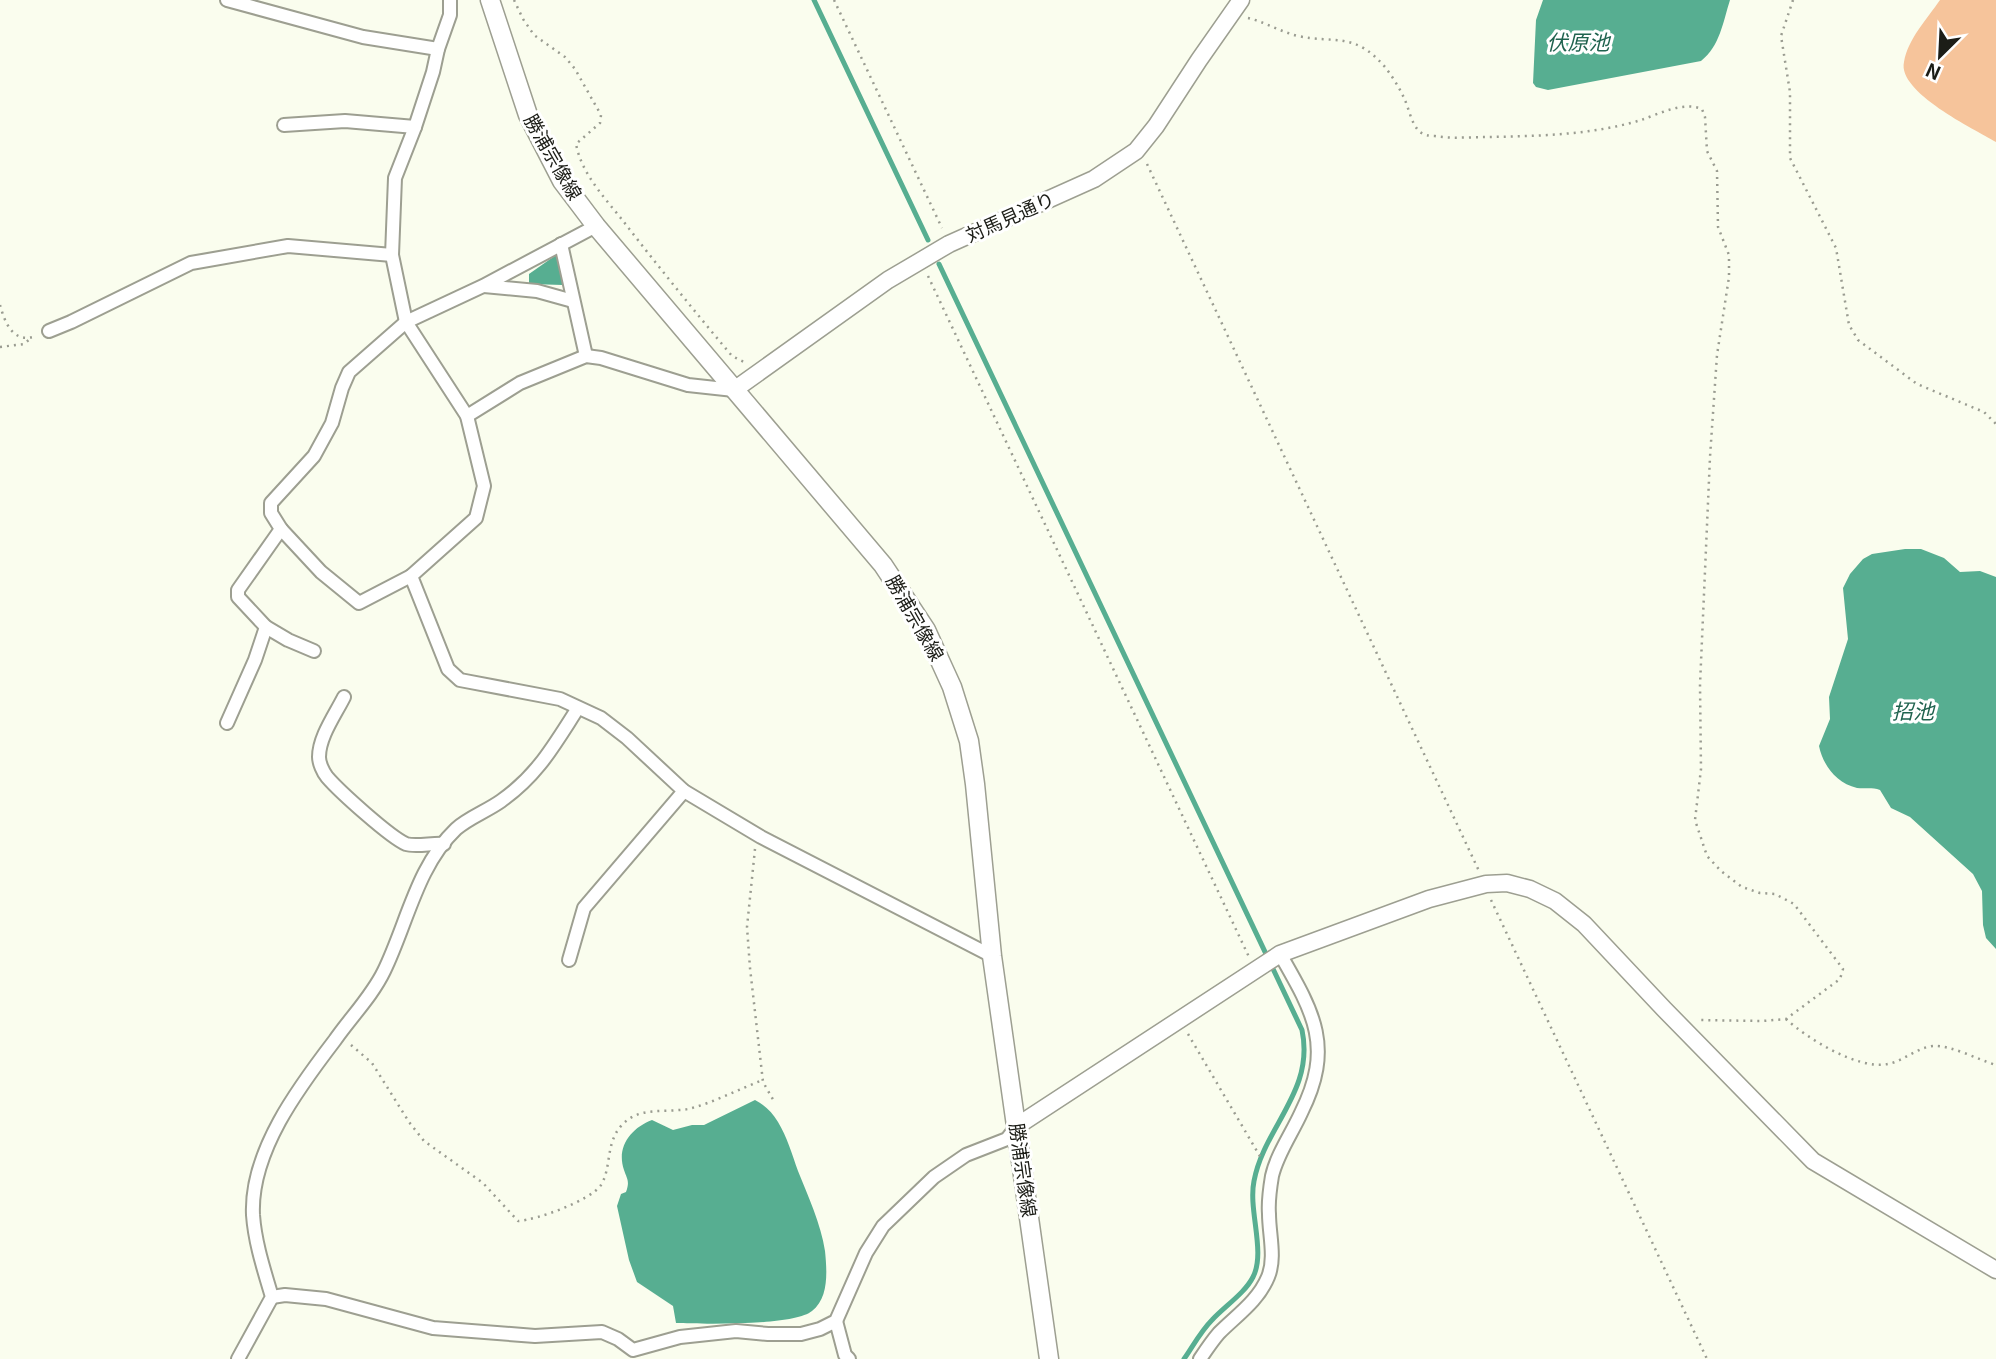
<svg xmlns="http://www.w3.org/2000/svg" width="1996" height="1359" viewBox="0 0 1996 1359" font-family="Georgia,'Noto Sans JP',serif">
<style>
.green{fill:#f6c49b}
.water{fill:#57ae91}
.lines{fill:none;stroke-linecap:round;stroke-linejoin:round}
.stream{stroke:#57ae91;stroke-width:5}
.minor-casing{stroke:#9d9f91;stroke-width:16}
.tertiary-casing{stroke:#9d9f91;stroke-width:19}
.secondary-casing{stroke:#9d9f91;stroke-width:21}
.path{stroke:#9a9c91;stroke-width:2.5;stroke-dasharray:2 5;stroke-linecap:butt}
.minor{stroke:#fff;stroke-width:12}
.tertiary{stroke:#fff;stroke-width:16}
.secondary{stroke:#fff;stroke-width:18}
.labels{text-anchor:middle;stroke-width:6;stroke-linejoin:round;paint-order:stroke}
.street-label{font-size:19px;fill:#1c1d17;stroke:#fff}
.water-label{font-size:21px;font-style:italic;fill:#20634f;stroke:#fff}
</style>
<rect width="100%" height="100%" fill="#fafdee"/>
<path class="green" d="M 1940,0 L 1996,0 L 1996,142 C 1974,129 1897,92 1904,62 C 1908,39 1927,19 1940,0 Z"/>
<g class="water">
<path d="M 1543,0 L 1730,0 C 1723,22 1720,46 1701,61 L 1548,90 L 1536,87 L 1533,83 L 1536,20 Z"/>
<polygon points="556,255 563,285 529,284 529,274"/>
<path d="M 1905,549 L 1921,549 L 1944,558 L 1960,572 L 1980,571 L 1996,577 L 1996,949 L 1986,938 L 1983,925 L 1982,891 L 1973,874 L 1910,817 L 1891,808 L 1880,790 C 1872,787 1865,789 1857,788 C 1836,783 1823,765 1819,746 L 1830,719 L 1829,697 L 1848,639 L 1843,588 L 1850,574 L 1863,559 L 1872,554 Z"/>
<path d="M 755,1100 C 765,1105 772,1112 778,1122 C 787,1137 792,1154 798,1171 C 808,1196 821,1224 825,1251 C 827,1271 829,1298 812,1311 C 794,1326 702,1324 676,1323 L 673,1306 L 637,1282 L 629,1260 L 617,1206 L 621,1194 L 626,1192 C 630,1181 627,1179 624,1170 C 616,1147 631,1128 652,1120 L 673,1130 L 692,1125 L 704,1125 Z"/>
</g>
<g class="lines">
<g class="stream">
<polyline points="814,0 928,240"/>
<path d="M 939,264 L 1302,1030 C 1315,1091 1264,1127 1254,1181 C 1248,1210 1266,1252 1253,1277 C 1245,1293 1225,1306 1212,1320 C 1201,1331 1193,1346 1184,1359"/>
</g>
<defs>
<g id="minor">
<polyline points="227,0 363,37 438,49"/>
<polyline points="450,0 450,15 438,49 433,72 415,127 395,178 392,255 406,322 467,416 484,486 476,518 411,576 448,669 460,680 560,699 601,718 627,738 684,791 761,837 992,956"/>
<polyline points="284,125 345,121 415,127"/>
<polyline points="561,244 586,356"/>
<polyline points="484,286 537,291 573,301"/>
<polyline points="49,331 71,322 191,263 288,246 392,255"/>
<polyline points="467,416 520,383 586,356 601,358 688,385 734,390"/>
<polyline points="281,529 321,572 359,603 411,576"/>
<polyline points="266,627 288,640 314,651"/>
<path d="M 344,697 C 335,715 319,737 319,757 C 319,763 323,772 327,777 C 340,792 390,837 406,844 C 415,847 433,843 444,844"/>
<polyline points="227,723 255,660 266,627 238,597 238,590 281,529 271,513 271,503 314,456 332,423 342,388 349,372 406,322 483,286 596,226"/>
<polyline points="569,960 584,908 684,791"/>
<polyline points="272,1297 285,1295 326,1299 433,1328 535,1336 602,1332 618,1339 633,1350 680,1337 736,1331 768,1334 801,1334 820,1329 836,1321 866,1253 883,1226 934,1177 966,1155 1007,1139 1017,1126"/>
<polyline points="836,1321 845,1355 849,1359"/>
<path d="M 238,1359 L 272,1297 C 264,1270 255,1243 253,1215 C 250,1152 299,1087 335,1040 C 351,1017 372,996 384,971 C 407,924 417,866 456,829 C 468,818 487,811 501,801 C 538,775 554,745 578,708"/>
<path d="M 1200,1359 C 1206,1350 1212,1341 1219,1333 C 1237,1315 1258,1301 1268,1277 C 1276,1258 1269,1234 1269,1214 C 1268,1202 1270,1188 1272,1176 C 1277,1154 1292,1133 1301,1113 C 1334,1047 1314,1013 1280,954"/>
</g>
<g id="tertiary">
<polyline points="734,390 888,280 949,244 1094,179 1136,151 1156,126 1199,60 1241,0"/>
<polyline points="1017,1126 1280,954 1429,899 1486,884 1507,883 1530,889 1555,901 1584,924 1664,1009 1813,1161 1996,1270"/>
</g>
<polyline id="secondary" points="490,0 528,115 562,181 596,226 883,565 926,630 952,687 969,741 975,784 992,956 1049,1359"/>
</defs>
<use href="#minor" class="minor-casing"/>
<use href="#tertiary" class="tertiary-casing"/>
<use href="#secondary" class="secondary-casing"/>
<g class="path">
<path d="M 514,0 L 523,19 L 534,35 L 565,57 L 575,69 L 601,115 L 600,123 L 576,144 C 582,176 608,201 627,226 C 661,270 696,313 732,356 L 744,362"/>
<polyline points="834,0 942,228"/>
<polyline points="1793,0 1781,36 1790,92 1790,158 1836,248 1849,325 1858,340 1917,384 1984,412 1996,424"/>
<path d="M 1248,18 C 1265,22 1281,32 1298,36 C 1335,44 1354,31 1385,67 C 1392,76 1399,87 1404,98 C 1409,108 1411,124 1420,132 C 1424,135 1429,136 1435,136 C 1452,139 1471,137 1488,137 C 1539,136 1592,135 1641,120 C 1659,114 1683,101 1702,109 L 1705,117 L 1707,151 L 1717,171 L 1718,227 L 1729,255 L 1729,277 L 1717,355 L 1710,457 L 1700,685 L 1701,769 L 1695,820 L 1707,856 L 1721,871 L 1742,887 L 1760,893 L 1775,894 L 1794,904 L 1843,969 L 1840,979 L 1786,1019 L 1762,1021 L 1698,1020"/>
<polyline points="1147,164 1479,871"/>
<polyline points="928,276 1249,957"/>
<path d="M 0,305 C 5,323 13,344 36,336"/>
<polyline points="0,347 24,344 31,338"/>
<polyline points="755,849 747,927 750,968 763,1082 775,1103"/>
<polyline points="1491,900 1707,1359"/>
<path d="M 1786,1019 C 1808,1039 1858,1070 1888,1064 C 1904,1061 1917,1047 1934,1046 C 1951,1045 1979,1060 1996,1065"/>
<polyline points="1188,1034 1261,1158"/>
<path d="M 351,1045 L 372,1063 L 409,1122 L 424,1141 L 483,1183 L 518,1221 C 536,1220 590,1201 601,1185 C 612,1167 605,1143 622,1125 C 639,1106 665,1113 688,1109 C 713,1103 739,1089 763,1080"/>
</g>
<use href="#minor" class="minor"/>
<use href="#tertiary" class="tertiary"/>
<use href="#secondary" class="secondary"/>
</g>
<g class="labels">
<g class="street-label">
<text transform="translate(553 157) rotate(60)" y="7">勝浦宗像線</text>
<text transform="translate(1010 217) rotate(-24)" y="7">対馬見通り</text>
<text transform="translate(915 618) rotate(60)" y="7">勝浦宗像線</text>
<text transform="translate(1023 1170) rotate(82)" y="7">勝浦宗像線</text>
</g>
<g class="water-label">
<text x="1578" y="50">伏原池</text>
<text x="1913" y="719">招池</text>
</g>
</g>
<g transform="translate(1940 56) rotate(204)" stroke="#ffffff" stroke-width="5" paint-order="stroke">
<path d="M0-5L12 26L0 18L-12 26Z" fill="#1c1d17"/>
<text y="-10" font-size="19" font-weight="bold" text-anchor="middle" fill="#1c1d17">N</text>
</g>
</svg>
